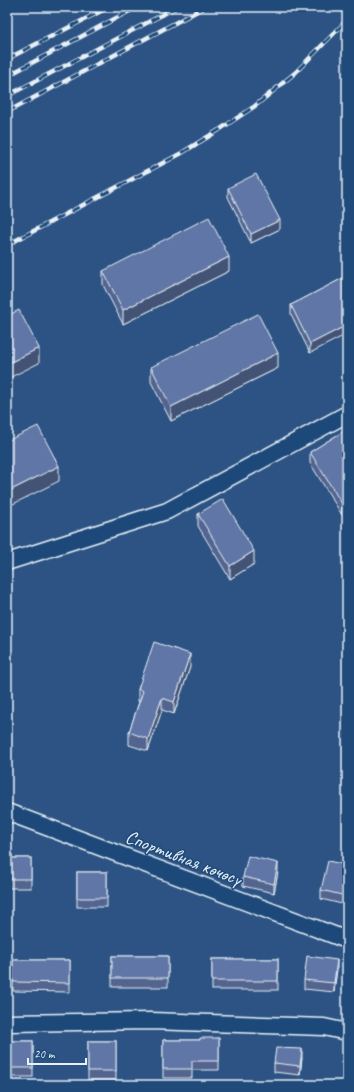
<svg xmlns="http://www.w3.org/2000/svg" width="354" height="1092" viewBox="0 0 354 1092" font-family="Caveat,sans-serif">
<style>
.lines{fill:none;stroke-linecap:round;stroke-linejoin:round}
.street-casing{stroke:#e8f1f8;stroke-width:19}
.street{stroke:#1f4a7a;stroke-width:16}
.rail-casing{stroke:#e8f1f8;stroke-width:4.5}
.rail{stroke:#1f4a7a;stroke-width:3;stroke-dasharray:9;stroke-linecap:butt}
.wall{fill:#53658f;stroke:#e8f1f8}
.shaded-wall{fill:#435374;stroke:#e8f1f8}
.building{fill:#6076a6;stroke:#e8f1f8}
.labels{text-anchor:middle;stroke-width:3;stroke-linejoin:round;paint-order:stroke}
.street-label{font-size:19px;fill:#e8f1f8;stroke:#1f4a7a}
</style>
<rect width="100%" height="100%" fill="#2c5383"/>
<filter id="ink" filterUnits="userSpaceOnUse"><feTurbulence type="fractalNoise" baseFrequency=".025" numOctaves="2"/><feDisplacementMap in="SourceGraphic" scale="8" xChannelSelector="R" yChannelSelector="G"/><feConvolveMatrix kernelMatrix="1 2 1 2 8 2 1 2 1" color-interpolation-filters="sRGB"/></filter>
<g filter="url(#ink)">
<g class="lines">
<defs>
<g id="street">
<polyline points="7,562 167,511 347,414"/>
<polyline points="7,812 347,940"/>
<polyline points="7,1023 151,1021 324,1027 347,1032"/>
</g>
</defs>
<use href="#street" class="street-casing"/>
<use href="#street" class="street"/>
<defs>
<g id="rail">
<polyline points="7,59 109,7"/>
<polyline points="7,76 137,7"/>
<polyline points="7,96 177,7"/>
<polyline points="7,112 205,7"/>
<polyline points="7,245 180,154 219,130 255,106 296,72 347,20"/>
</g>
</defs>
<use href="#rail" class="rail-casing"/>
<use href="#rail" class="rail"/>
</g>
<g class="wall">
<polygon points="228,188 280,229 251,243 228,197"/>
<polygon points="103,271 229,271 123,324 103,285"/>
<polygon points="347,276 310,353 291,314 291,305"/>
<polygon points="151,367 278,368 171,421 151,382"/>
<polygon points="347,429 342,515 310,463 310,452"/>
<polygon points="198,514 254,564 230,579 198,526"/>
<polygon points="190,667 174,714 162,710 148,751 129,745 129,732 139,702 138,701 138,689"/>
<rect x="9" y="858" width="22" height="30"/>
<polygon points="347,865 347,899 346,905 321,899 321,890"/>
<rect x="77" y="872" width="30" height="35"/>
<polygon points="278,872 274,893 243,886 243,877"/>
<rect x="112" y="956" width="56" height="31"/>
<rect x="212" y="959" width="66" height="31"/>
<polygon points="13,960 70,960 70,992 13,991"/>
<polygon points="337,969 334,992 304,989 304,980"/>
<polygon points="219,1038 219,1070 192,1070 192,1078 163,1078 163,1040 200,1040"/>
<rect x="7" y="1041" width="26" height="36"/>
<rect x="88" y="1041" width="28" height="39"/>
<polygon points="302,1058 300,1075 274,1072 274,1063"/>
</g>
<g class="shaded-wall">
<polygon points="280,220 280,229 251,243 251,234"/>
<polygon points="229,257 229,271 123,324 123,310"/>
<polygon points="347,325 347,334 310,353 310,344"/>
<polygon points="39,348 39,363 7,379 7,364"/>
<polygon points="278,353 278,368 171,421 171,407"/>
<polygon points="59,466 59,481 7,507 7,492"/>
<polygon points="347,501 347,512 342,515 342,504"/>
<polygon points="254,551 254,564 230,579 230,566"/>
<polygon points="190,654 190,667 174,714 174,702"/>
<polygon points="162,698 162,710 148,751 148,739"/>
<polygon points="278,863 278,872 274,893 274,884"/>
<polygon points="347,890 347,899 346,905 346,896"/>
<polygon points="337,960 337,969 334,992 334,983"/>
<polygon points="302,1049 302,1058 300,1075 300,1066"/>
</g>
<g class="building">
<polygon points="256,174 280,220 251,234 228,188"/>
<polygon points="209,217 229,257 123,310 103,271"/>
<polygon points="347,276 347,325 310,344 291,305"/>
<polygon points="19,310 39,348 7,364 7,316"/>
<polygon points="258,314 278,353 171,407 151,367"/>
<polygon points="38,426 59,466 7,492 7,441"/>
<polygon points="347,429 347,501 342,504 310,452"/>
<polygon points="223,499 254,551 230,566 198,514"/>
<polygon points="154,642 190,654 174,702 162,698 148,739 129,732 143,691 138,689"/>
<polygon points="248,856 278,863 274,884 243,877"/>
<rect x="9" y="858" width="22" height="21"/>
<polygon points="328,861 347,865 347,890 346,896 321,890"/>
<rect x="77" y="872" width="30" height="26"/>
<rect x="112" y="956" width="56" height="22"/>
<polygon points="307,956 337,960 334,983 304,980"/>
<rect x="212" y="959" width="66" height="22"/>
<polygon points="13,960 70,960 70,983 13,982"/>
<polygon points="200,1038 219,1038 219,1061 192,1061 192,1069 163,1069 163,1040 200,1040"/>
<rect x="7" y="1041" width="26" height="27"/>
<rect x="88" y="1041" width="28" height="30"/>
<polygon points="276,1048 302,1049 300,1066 274,1063"/>
<polygon points="347,1080 347,1085 340,1085"/>
</g>
</g>
<g class="labels">
<g class="street-label">
<text transform="translate(184 857) rotate(21)" y="7">Спортивная көчөсү</text>
</g>
</g>
<rect width="354" height="1092" fill="none" stroke="#1f4a7a" stroke-width="24"/>
<rect x="12" y="12" width="330" height="1068" fill="none" stroke="#e8f1f8" stroke-width="1.5" filter="url(#ink)"/>
<path d="M28 1058v6h58v-6" fill="none" stroke="#e8f1f8" stroke-width="2"/>
<text x="34" y="1058" font-size="12" fill="#e8f1f8" stroke="#1f4a7a" stroke-width="3" paint-order="stroke">20 m</text>
</svg>
